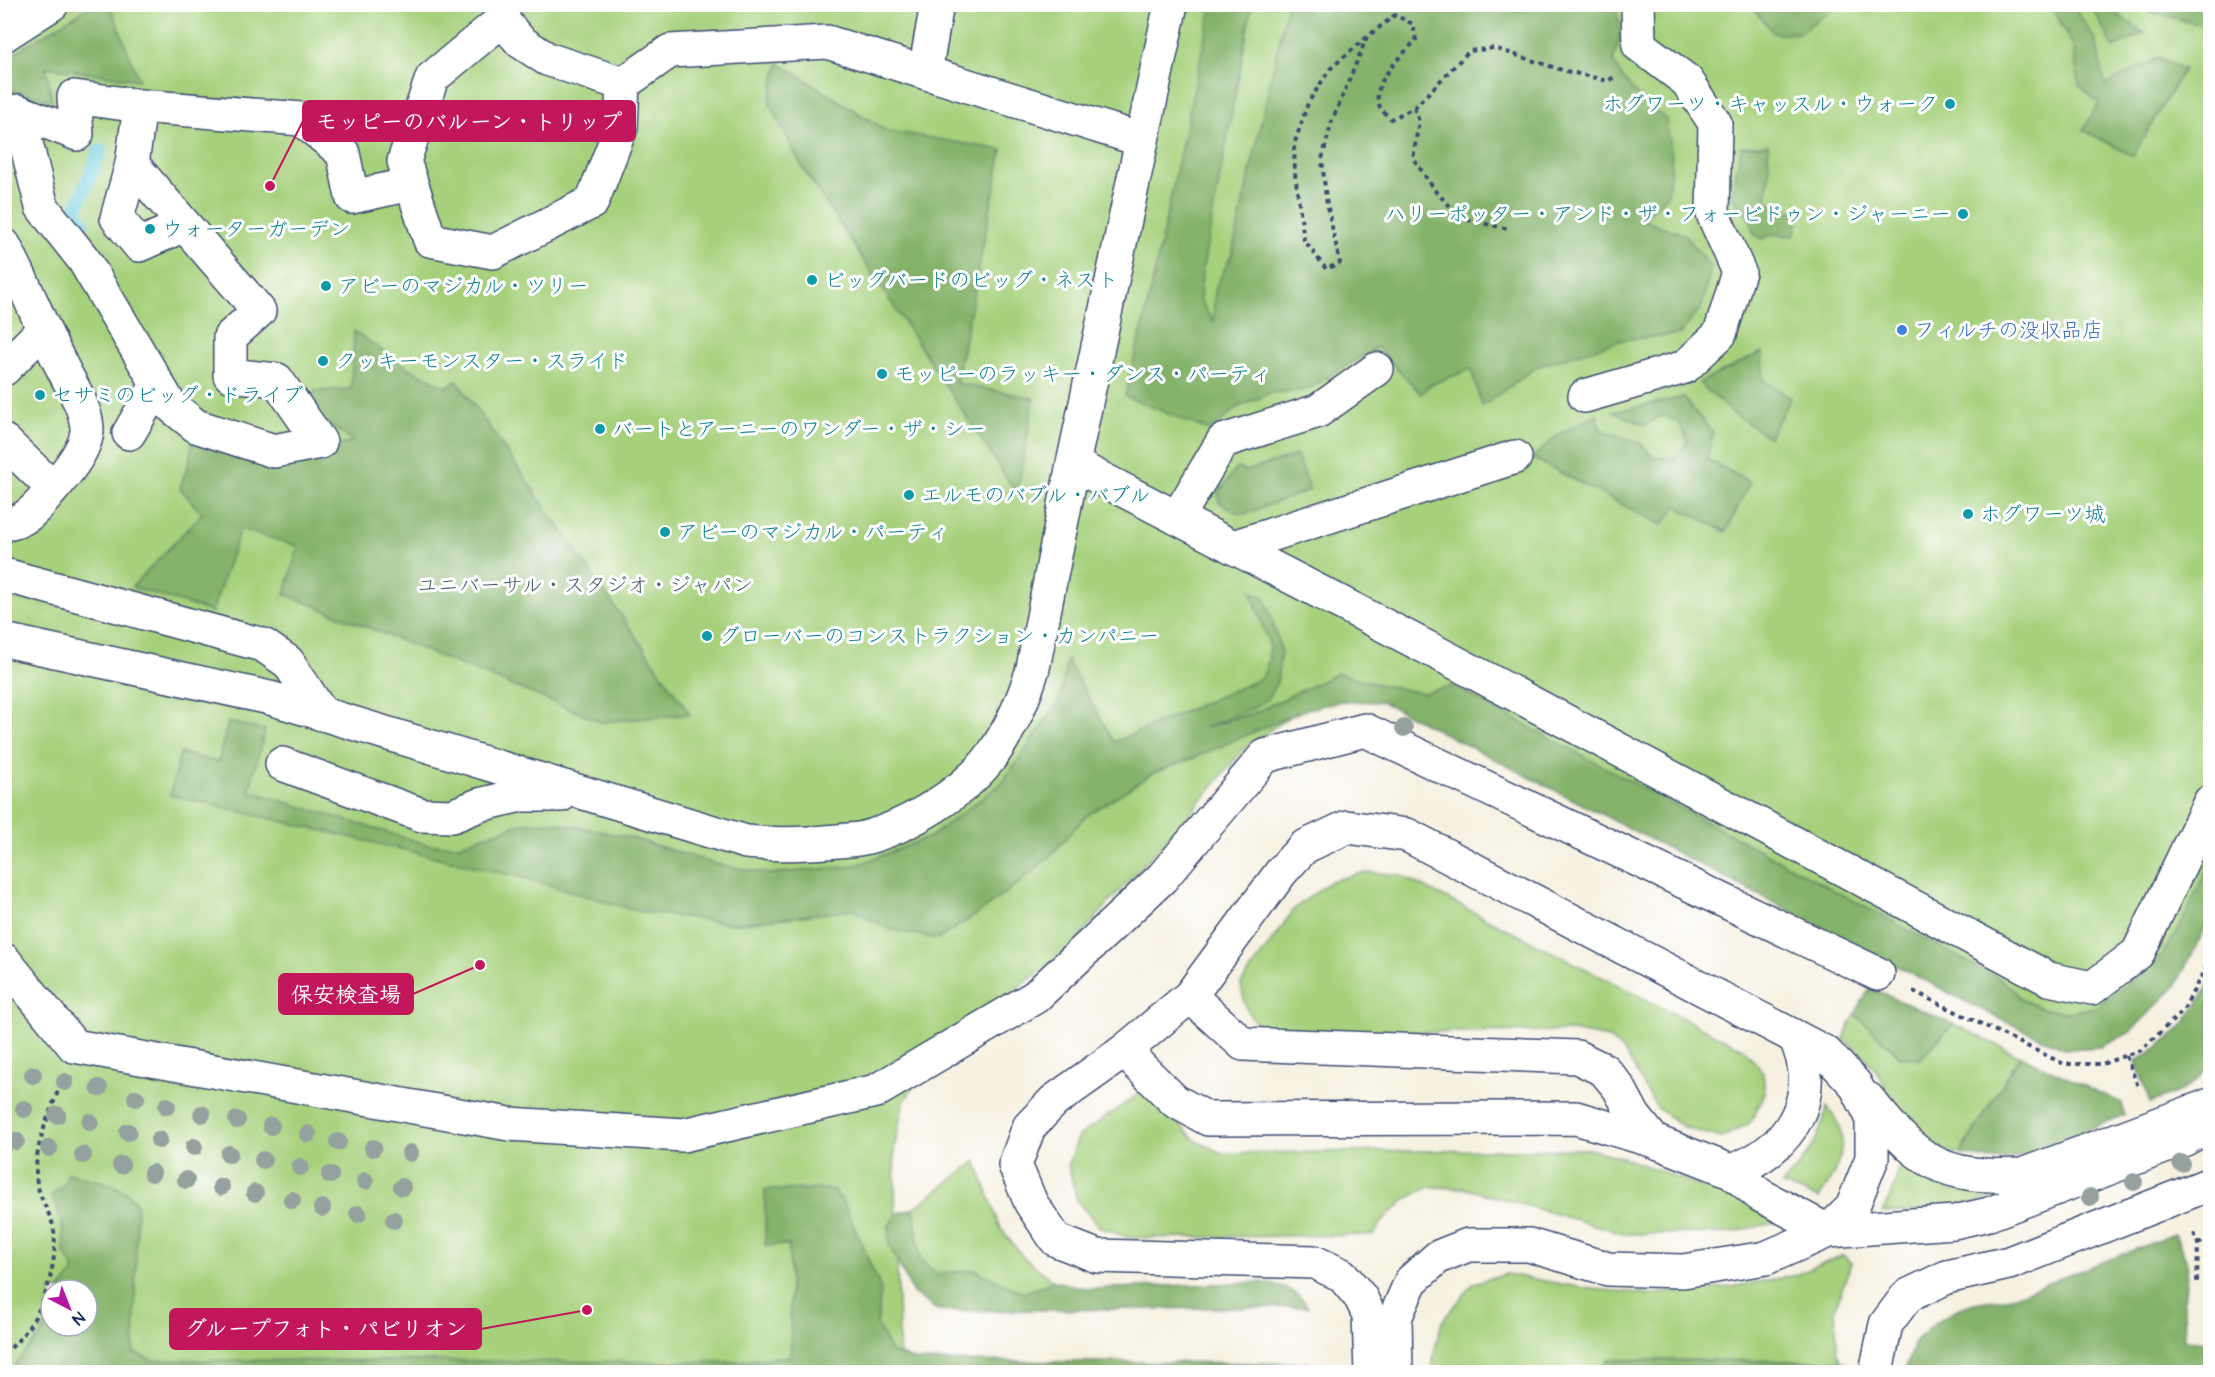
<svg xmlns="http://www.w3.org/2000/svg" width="2215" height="1377" viewBox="0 0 2215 1377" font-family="'Architects Daughter','Klee One',sans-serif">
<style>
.green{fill:#a6d07b;stroke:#60806c;stroke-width:1.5;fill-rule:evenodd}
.forest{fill:#84b26b;stroke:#507064;stroke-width:1.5}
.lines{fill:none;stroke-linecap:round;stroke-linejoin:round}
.stream{stroke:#5fc8da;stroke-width:14}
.minor-casing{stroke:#3c4c72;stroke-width:36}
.path{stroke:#3c4c72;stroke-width:4;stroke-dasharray:4.5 4.5;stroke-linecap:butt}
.minor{stroke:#fff;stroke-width:33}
.tree{fill:#95a19e}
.culture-dot{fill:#0f9aa8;stroke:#fff;stroke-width:2}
.shop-dot{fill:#3f7fe0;stroke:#fff;stroke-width:2}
.labels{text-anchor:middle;stroke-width:6;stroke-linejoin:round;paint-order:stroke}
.culture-label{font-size:21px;fill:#0d838f;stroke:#fff;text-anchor:start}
.shop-label{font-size:21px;fill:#366cbe;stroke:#fff;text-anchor:start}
.park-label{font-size:21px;fill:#455f67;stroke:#fff}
.leader{fill:none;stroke:#c2185b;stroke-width:2}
.callout-dot{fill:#c2185b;stroke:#fff;stroke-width:2}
.callout{fill:#c2185b;stroke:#c2185b;stroke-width:2}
.callout-label{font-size:22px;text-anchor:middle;font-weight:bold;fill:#fff}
</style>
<rect width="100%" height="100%" fill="#fff"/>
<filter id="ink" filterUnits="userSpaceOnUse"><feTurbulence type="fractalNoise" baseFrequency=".0167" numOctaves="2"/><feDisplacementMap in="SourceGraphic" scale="12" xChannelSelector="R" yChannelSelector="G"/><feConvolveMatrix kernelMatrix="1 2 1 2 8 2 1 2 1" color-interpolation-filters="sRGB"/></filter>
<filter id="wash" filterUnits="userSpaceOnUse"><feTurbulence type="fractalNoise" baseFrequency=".008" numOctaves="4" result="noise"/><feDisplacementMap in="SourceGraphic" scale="24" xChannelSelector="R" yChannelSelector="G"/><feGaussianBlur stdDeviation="1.35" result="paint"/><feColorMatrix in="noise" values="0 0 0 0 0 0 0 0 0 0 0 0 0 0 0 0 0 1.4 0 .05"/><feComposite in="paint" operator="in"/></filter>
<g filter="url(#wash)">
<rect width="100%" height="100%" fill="#f6f1e1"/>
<g class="green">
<path d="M 4,5 L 2210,5 L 2210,890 L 2185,939 L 2078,1034 L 1397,700 L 1311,701 L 1245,748 L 1182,823 L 1112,899 L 1072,946 L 930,1056 L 903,1104 L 894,1150 L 900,1372 L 5,1372 ZM 51,1290 L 87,1290 L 87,1326 L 51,1326 Z"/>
<path d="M 1366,872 L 1400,875 L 1744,1049 L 1763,1072 L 1765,1093 L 1750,1123 L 1721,1138 L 1684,1127 L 1656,1107 L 1626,1054 L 1609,1038 L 1571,1031 L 1284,1033 C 1252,1028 1245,1015 1241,984 L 1295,908 L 1331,881 Z"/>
<path d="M 1855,1014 L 1901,1057 L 1920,1059 L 1953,1024 L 2020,1056 L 1960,1154 C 1933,1151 1912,1131 1897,1109 C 1888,1096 1883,1080 1874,1068 C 1865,1056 1854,1048 1843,1039 Z"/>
<polygon points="1143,1091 1198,1142 1222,1153 1589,1149 1624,1158 1778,1214 1778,1222 1730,1233 1626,1234 1464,1188 1429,1187 1404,1200 1384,1220 1373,1235 1130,1238 1100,1227 1077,1201 1068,1164 1079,1136"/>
<path d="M 1827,1107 C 1831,1113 1838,1120 1840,1127 C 1847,1154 1833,1177 1819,1198 L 1782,1185 C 1807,1157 1818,1144 1827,1107 Z"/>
<polygon points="976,1161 1001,1229 1023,1257 1054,1281 1024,1293 975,1270 937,1274 920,1259 914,1208"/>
<polygon points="1899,1163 1947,1188 1983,1194 1989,1199 1955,1210 1882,1213 1895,1185"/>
<polygon points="1843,1255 1851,1263 1835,1309 1837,1349 1841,1361 1608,1360 1599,1372 1433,1372 1432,1360 1442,1321 1474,1283 1506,1274 1590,1289 1653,1294 1731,1287 1796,1275"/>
</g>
<g class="forest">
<polygon points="92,5 110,5 139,80 46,67 52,100 7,90 5,95 5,59"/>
<path d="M 1212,5 L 1252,5 L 1202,272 L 1200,299 L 1213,322 L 1215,289 L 1232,254 L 1287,5 L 1613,5 C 1624,25 1621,40 1613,60 L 1620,74 L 1634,92 L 1666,120 L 1672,155 L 1668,194 L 1643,220 L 1685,235 L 1711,268 L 1702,306 L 1680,334 L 1622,340 L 1538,366 L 1482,406 L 1471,369 L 1430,385 L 1421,394 L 1377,347 L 1307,390 L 1270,393 L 1237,408 L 1210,431 L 1125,396 L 1145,317 Z"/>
<polygon points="1755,5 1755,4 1839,5 1799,33 1775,34 1751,6"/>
<polygon points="2051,5 2073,5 2096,41 2105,85 2158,58 2184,69 2133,156 2083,130 2099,103 2079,85 2073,46"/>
<polygon points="2091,5 2103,5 2144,33 2114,48"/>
<polygon points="2123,5 2210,5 2210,27"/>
<polygon points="779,63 885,130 1002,150 956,383 1034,398 1017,494 801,165 769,102"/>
<polygon points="1768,144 1769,178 1766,199 1779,211 1800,211 1794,236 1774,234 1762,239 1753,233 1751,221 1732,197 1741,147"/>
<polygon points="354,331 410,369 446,387 457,381 690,714 602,722 285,594 298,546 240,529 212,612 132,587 202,514 180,488 189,462 192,441 280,466 353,441 314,414 314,391 351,389"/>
<polygon points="1762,352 1763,380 1791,398 1769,437 1734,414 1699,383"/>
<polygon points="1683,397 1713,433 1707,459 1750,482 1726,532 1676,506 1662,525 1532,458 1558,435 1597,414 1600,429 1642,444 1651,456 1674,459 1688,441 1679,423 1662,415 1646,425 1613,412"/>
<polygon points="1297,455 1310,490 1244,514 1238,513 1219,502 1218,493 1237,468 1246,471"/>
<polygon points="1251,591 1265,598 1281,650 1277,682 1267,700 1249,710 1204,728 1256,712 1338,673 1381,685 1423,693 1453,686 2002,980 2025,1001 2044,1009 2067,1012 2096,1007 2158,960 2178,931 2210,862 2210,919 2175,987 2129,1033 2101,1047 2066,1049 1998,1018 1383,702 1342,701 1307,709 1191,759 1153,773 1086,816 1051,855 1020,882 976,915 938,939 892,930 852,910 734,924 638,911 528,879 170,795 180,753 218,762 228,722 265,730 249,791 429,845 458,845 523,823 554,822 628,837 716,864 769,874 854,866 930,837 1002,783 1060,700 1067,660 1114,742 1262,678 1268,662 1270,647"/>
<path d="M 2210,982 L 2210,1062 L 2199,1079 L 2180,1091 L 2150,1103 L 2136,1061 C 2177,1037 2189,1023 2210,982 Z"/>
<polygon points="1870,988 1953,1024 1920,1059 1901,1057 1855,1014"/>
<polygon points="2020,1056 2122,1103 2124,1115 2019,1157 1991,1160 1960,1154"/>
<path d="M 67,1173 C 89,1179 127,1183 137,1205 L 134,1353 L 153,1360 L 731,1362 L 791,1356 L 789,1245 L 765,1245 L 765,1190 L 832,1189 L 843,1201 L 881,1289 L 877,1324 L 891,1352 L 917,1361 L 1308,1363 L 1308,1372 L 13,1372 L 15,1363 L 40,1336 L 51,1317 L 51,1326 L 87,1326 L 87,1290 L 60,1290 C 71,1275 81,1273 64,1253 C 64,1232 62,1215 51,1196 L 65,1183 Z"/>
<path d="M 914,1208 L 920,1259 L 937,1274 L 975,1270 L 1024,1293 L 1054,1281 L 1090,1289 L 1262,1282 C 1281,1286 1298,1289 1308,1307 L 954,1311 L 937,1310 L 913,1293 L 889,1245 L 889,1226 L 896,1214 Z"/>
<polygon points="2175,1234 2188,1264 2184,1302 2185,1340 2210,1341 2210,1372 1907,1372 1907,1363 1915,1342 1933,1325 1953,1311 1974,1303 2012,1297"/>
<polygon points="1608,1360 1841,1361 1851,1366 1851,1372 1599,1372"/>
</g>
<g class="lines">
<polyline class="stream" points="83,222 75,212 100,151"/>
</g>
</g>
<g filter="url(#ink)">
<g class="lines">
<defs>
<g id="minor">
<polyline points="502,20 521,42 547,59 623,84 621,127 592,202 493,252 430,240 404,161 432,78 502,20 504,4"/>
<polyline points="4,35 52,4"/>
<polyline points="925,72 937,4"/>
<polyline points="623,84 670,51 827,42 1142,140"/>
<polyline points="140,106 132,164 259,311 230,337 230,375 277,380 320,442 274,451 196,426 170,405 84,260 42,207 18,111 77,134 74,97 140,106 301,119 343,153 352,197 411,184"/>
<polyline points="132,164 117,218 139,245 184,225"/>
<path d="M 4,245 C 25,284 41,326 61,365 C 70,384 86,407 87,428 C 88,448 64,476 51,491 C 38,506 26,523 4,524"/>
<polyline points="4,369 44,329"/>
<polyline points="1585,396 1685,367 1720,334 1739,272 1713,214 1715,123 1687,81 1639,45 1638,4"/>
<polyline points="129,433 157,385"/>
<polyline points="4,441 53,488"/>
<polyline points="1073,464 1449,659 2049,979 2092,988 2138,953 2210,802"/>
<polyline points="1177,518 1223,441 1318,411 1377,369"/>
<polyline points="1233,547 1515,457"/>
<polyline points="4,575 263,645 288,662 322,714"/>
<path d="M 4,640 L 270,698 L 746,842 C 778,845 806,844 837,841 C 846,840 856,840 864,838 C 908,827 967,791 993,754 C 1011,728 1024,699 1033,668 L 1073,464 L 1171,4"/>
<polyline points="282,764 422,815 452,816 479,805 521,795 561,795"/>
<polyline points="4,960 74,1046 509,1124 683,1135 876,1091 1035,997 1162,878 1265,756 1365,730 1878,974"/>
<polyline points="1190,996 1243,1044 1577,1057 1604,1070 1619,1088 1634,1116 1654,1141 1731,1171 1760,1195 1828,1231 1954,1222 1989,1214 2185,1139 2210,1125"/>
<polyline points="1124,1051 1175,1101 1208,1119 1576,1118 1654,1141"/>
<path d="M 1868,1099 C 1918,1161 1939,1179 2022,1175 L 2210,1105"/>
<path d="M 1731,1171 C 1791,1150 1823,1097 1795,1037"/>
<polyline points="1371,1372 1369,1315 1361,1298 1342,1275 1314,1262 1097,1256 1056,1240 1031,1203 1015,1165 1029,1127 1054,1101 1124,1051 1190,996 1282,871 1304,847 1347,827 1407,835 1826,1053 1855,1084 1872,1117 1872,1158 1852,1208 1828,1231 1766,1258 1683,1271 1608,1269 1529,1245 1468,1245 1438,1257 1411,1281 1395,1318 1396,1372"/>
<polyline points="1876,1372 1886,1324 1907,1296 1947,1277 2009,1263 2210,1184"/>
</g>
</defs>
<use href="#minor" class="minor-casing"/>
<g class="path">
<path d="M 1367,37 L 1330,69 L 1308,103 L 1294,145 L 1295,174 L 1304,240 L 1326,269 L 1340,263 L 1326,199 L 1322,159 L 1332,121 L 1367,37 L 1395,15 L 1413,24 L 1416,40 C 1402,56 1367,85 1381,109 C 1383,112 1388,116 1391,119 L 1414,108 L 1419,121 L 1413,158 L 1436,192 L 1463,219 L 1509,229"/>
<polyline points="1414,108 1469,51 1494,48 1562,70 1608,81 1614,77"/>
<polyline points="1913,991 2064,1064 2102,1064 2141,1050 2183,1011 2210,959"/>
<polyline points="2126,1056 2139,1089"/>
<polyline points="2194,1233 2198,1243 2197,1282"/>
<polyline points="2198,1243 2210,1242"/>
<path d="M 4,1354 C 33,1329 47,1300 53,1263 C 55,1251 56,1234 52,1222 C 46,1206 37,1193 36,1175 C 35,1143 50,1113 61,1083"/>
</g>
<use href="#minor" class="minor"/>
</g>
<g class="tree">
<circle cx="1404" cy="728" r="9"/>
<circle cx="33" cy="1075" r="9"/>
<circle cx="65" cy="1082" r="9"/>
<circle cx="99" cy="1088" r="9"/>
<circle cx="136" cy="1098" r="9"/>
<circle cx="167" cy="1106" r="9"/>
<circle cx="24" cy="1109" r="9"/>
<circle cx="202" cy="1114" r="9"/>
<circle cx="57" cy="1115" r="9"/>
<circle cx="237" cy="1120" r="9"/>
<circle cx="90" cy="1122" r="9"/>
<circle cx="271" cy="1126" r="9"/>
<circle cx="128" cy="1132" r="9"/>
<circle cx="308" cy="1134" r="9"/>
<circle cx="159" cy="1140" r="9"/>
<circle cx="16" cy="1141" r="9"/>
<circle cx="338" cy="1142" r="9"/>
<circle cx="194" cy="1147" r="9"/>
<circle cx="49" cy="1148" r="9"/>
<circle cx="373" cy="1148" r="9"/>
<circle cx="410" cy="1153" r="9"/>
<circle cx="229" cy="1154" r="9"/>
<circle cx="83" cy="1155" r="9"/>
<circle cx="263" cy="1160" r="9"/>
<circle cx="2181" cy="1163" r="9"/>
<circle cx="121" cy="1165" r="9"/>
<circle cx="300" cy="1167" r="9"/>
<circle cx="152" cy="1173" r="9"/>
<circle cx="330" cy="1175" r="9"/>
<circle cx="186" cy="1180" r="9"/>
<circle cx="365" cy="1181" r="9"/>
<circle cx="2134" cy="1182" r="9"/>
<circle cx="221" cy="1187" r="9"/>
<circle cx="402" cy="1187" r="9"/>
<circle cx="255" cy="1193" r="9"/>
<circle cx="2090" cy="1197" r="9"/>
<circle cx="292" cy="1200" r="9"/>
<circle cx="322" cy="1208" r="9"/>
<circle cx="358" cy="1214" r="9"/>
<circle cx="394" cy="1220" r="9"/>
</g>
</g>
<g class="culture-dot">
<circle cx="1950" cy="104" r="6"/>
<circle cx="1963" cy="214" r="6"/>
<circle cx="150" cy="229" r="6"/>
<circle cx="812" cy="280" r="6"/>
<circle cx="326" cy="286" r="6"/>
<circle cx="323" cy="361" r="6"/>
<circle cx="882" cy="374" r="6"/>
<circle cx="40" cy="395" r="6"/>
<circle cx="600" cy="429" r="6"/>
<circle cx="909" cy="495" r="6"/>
<circle cx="1968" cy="514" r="6"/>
<circle cx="665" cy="532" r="6"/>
<circle cx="707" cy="636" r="6"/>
</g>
<circle class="shop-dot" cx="1902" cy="330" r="6"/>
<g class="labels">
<g class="culture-label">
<text x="1938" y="111" text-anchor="end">ホグワーツ・キャッスル・ウォーク</text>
<text x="1951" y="221" text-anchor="end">ハリーポッター・アンド・ザ・フォービドゥン・ジャーニー</text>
<text x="162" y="236">ウォーターガーデン</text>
<text x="824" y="287">ビッグバードのビッグ・ネスト</text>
<text x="338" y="293">アビーのマジカル・ツリー</text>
<text x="335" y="368">クッキーモンスター・スライド</text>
<text x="894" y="381">モッピーのラッキー・ダンス・パーティ</text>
<text x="52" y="402">セサミのビッグ・ドライブ</text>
<text x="612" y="436">バートとアーニーのワンダー・ザ・シー</text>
<text x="921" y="502">エルモのバブル・バブル</text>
<text x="1980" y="521">ホグワーツ城</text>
<text x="677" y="539">アビーのマジカル・パーティ</text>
<text x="719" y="643">グローバーのコンストラクション・カンパニー</text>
</g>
<g class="shop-label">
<text x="1914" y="337">フィルチの没収品店</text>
</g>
<g class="park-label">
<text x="585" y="592">ユニバーサル・スタジオ・ジャパン</text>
</g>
</g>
<path class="leader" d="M270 186L303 121M480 965L413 994M587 1310L481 1329"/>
<g class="callout-dot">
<circle cx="270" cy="186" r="6"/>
<circle cx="480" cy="965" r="6"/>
<circle cx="587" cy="1310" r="6"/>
</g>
<g class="callout">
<rect x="303" y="101" width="332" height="40" rx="6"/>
<rect x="279" y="974" width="134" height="40" rx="6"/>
<rect x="170" y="1309" width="311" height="40" rx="6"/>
</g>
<g class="callout-label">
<text x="469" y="129">モッピーのバルーン・トリップ</text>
<text x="346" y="1002">保安検査場</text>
<text x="326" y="1336">グループフォト・パビリオン</text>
</g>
<rect width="2215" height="1377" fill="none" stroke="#fff" stroke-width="24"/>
<g transform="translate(69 1308) rotate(138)"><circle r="28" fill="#ffffff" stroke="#a4acbf" stroke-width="1.5"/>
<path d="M0-4.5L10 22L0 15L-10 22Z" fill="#b5179e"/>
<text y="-9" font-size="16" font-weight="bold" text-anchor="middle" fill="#1b2f5e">N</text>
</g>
</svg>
